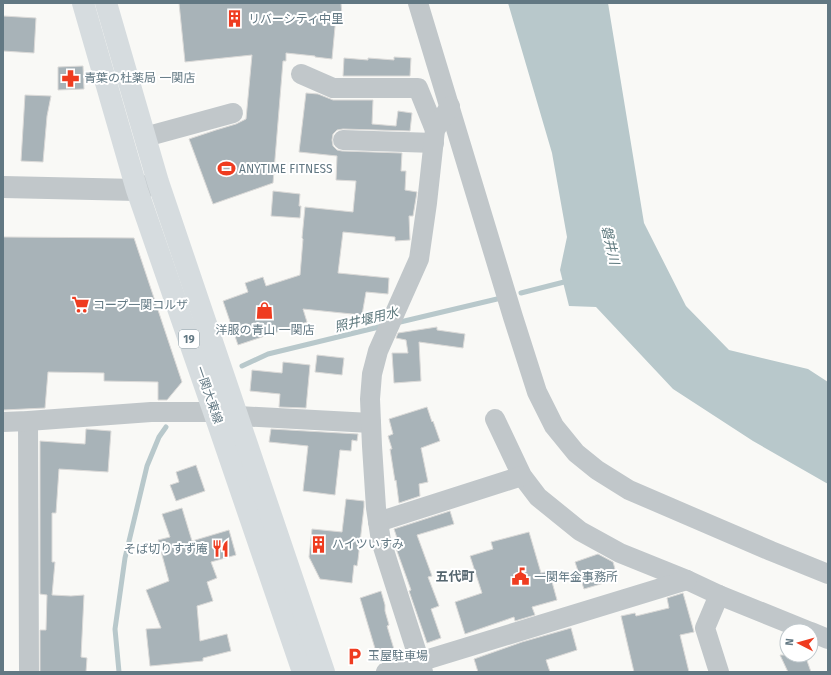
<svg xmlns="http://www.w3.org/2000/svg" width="831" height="675" viewBox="0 0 831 675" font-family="'Fira Sans','Noto Sans JP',sans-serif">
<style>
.water{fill:#b8c8cb}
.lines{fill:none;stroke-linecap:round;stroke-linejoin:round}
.stream{stroke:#b8c8cb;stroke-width:5}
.building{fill:#a8b3b8;stroke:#dbdad8}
.minor{stroke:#c1c7ca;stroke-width:20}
.tertiary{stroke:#c1c7ca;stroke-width:22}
.primary{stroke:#d6dcdf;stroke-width:22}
.labels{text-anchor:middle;stroke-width:4;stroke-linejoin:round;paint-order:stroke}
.shield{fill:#fff;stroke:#91a0a8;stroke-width:1}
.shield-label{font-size:11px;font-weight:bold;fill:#627883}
.poi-label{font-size:12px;fill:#627883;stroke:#fff;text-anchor:start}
.street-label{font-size:12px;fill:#627883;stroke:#fff}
.water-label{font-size:13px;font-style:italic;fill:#5d787d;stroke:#fff}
.neighbourhood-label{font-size:13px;font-weight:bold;fill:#54656e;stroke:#fff}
</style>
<rect width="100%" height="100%" fill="#f9f9f6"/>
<polygon class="water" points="508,3 608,3 644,223 686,306 729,350 808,369 828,382 828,484 753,441 673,389 596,307 569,306 560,270 567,237 552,153"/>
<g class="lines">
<g class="stream">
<polyline points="521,293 568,281"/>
<polyline points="396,323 497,299"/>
<polyline points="242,366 268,354 383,326"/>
<polyline points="119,672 115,629 125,558 147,466 159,437 166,427"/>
</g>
</g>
<g class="building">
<polygon points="179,3 341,3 342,15 336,16 332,59 315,57 315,56 286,53 286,61 283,61 273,183 213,204 189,139 216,130 236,124 246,119 252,55 185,62"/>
<polygon points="3,16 36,18 34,53 3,51"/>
<polygon points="394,57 411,58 410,76 343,76 344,58 368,60 368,58 394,60"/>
<polygon points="83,66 84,89 58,90 58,67"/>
<polygon points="306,93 318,94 333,100 373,100 372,124 396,126 398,111 412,113 410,131 343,129 337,130 333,134 332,140 333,146 337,150 342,151 402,153 401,171 406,171 405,190 417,192 413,216 409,216 410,240 395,241 395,237 343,232 338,273 389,278 388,294 366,292 362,315 303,309 307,322 238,345 223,301 248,292 245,283 263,277 266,286 300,275 303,239 302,238 305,207 353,212 356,181 336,180 337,156 299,152"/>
<polygon points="25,95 51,96 47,116 43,162 21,161"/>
<polygon points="273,191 300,194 299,206 301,206 300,218 271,216"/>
<polygon points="3,237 134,238 182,382 167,400 158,400 158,382 104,381 104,373 48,372 45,408 3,410"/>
<polygon points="437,327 437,330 465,334 463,348 419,342 421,381 394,383 392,353 408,353 406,340 396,338 398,333"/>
<polygon points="317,355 344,358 342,375 315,372"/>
<polygon points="283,362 310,365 306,408 279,407 280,394 250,391 252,370 282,373"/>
<polygon points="427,407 432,422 433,421 440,441 421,448 428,482 419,484 420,496 399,503 396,480 395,481 390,449 392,449 388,436 393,434 389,419"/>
<polygon points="86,429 111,431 108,472 59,469 56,513 52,513 52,562 55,562 52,595 71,596 84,595 81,657 87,658 86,672 40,672 40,630 46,630 47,595 40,594 40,441 85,444"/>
<polygon points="271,429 358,434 357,441 352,440 351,451 340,450 335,495 303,491 308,446 269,442"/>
<polygon points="196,465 205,491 176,501 170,485 179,482 176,472"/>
<polygon points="346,499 364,501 364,507 358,560 357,566 354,565 352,583 320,579 309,557 312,529 342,532"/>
<polygon points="182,508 192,541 229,530 236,555 211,562 217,578 207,582 213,601 197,606 200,641 227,634 231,651 203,658 203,661 150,666 146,629 161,628 146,590 169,581 158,540 170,537 162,514"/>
<polygon points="450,511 454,524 417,535 432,576 428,577 439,606 431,609 441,638 427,643 409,591 411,590 393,540 397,538 394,529"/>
<polygon points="529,532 541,573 549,571 557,600 532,607 535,615 515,621 514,617 465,634 455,602 482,593 470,556 493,549 491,542"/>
<polygon points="598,554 613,562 615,569 601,574 604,583 584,589 575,562"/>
<polygon points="381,591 385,605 385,611 389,625 387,626 396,656 379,662 360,598"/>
<polygon points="683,593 694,632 680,635 689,672 634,672 621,616 635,613 636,616 669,608 667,598"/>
<polygon points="571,628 577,650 546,660 550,672 478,672 474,659 522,642"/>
<polygon points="780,655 805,655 811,672 788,672"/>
</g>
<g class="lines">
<g class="minor">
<polyline points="418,3 513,317 537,392 554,426 576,453 597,470 629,490 771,551 828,574"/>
<polyline points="301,74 333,88 418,88 435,130"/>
<polyline points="145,137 233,113"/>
<polyline points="343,140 434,143"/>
<polyline points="495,419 522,476 538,497 580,531 620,553 687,580 719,595 808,631"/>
<polyline points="28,421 29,672"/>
<polyline points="3,422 28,421 151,412 214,412 238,416 371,423"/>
<polyline points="378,522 522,476"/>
<polyline points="811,632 828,639"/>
<polyline points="386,672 687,580"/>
<polyline points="423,672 381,541 376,508 372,446 370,399 372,374 378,351 419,259 427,203 435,130 450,106"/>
<polyline points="719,672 705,628 719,595"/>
</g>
<polyline class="tertiary" points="3,187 137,190 155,183"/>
<g class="primary">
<polyline points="83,3 137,190 214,412 303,672"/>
<polyline points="106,3 158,182 324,672"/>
</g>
</g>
<defs>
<symbol id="building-bare" viewBox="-9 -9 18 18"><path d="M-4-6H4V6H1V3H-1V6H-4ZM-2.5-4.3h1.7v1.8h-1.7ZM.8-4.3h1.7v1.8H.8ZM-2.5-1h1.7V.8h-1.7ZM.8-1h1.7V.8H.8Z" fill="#ef3c20" stroke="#fff" stroke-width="2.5" paint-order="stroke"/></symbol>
<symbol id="pharmacy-bare" viewBox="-9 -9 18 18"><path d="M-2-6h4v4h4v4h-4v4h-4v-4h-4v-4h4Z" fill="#ef3c20" stroke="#fff" stroke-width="2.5" paint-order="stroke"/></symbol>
<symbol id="stadium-bare" viewBox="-9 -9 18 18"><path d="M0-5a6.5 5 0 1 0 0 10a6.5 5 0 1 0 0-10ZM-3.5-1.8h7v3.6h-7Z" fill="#ef3c20" stroke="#fff" stroke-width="2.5" paint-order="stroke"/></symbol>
<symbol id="supermarket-bare" viewBox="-9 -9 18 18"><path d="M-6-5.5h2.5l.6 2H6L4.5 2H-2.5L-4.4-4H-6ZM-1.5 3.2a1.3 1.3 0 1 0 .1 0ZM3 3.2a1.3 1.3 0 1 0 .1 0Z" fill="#ef3c20" stroke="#fff" stroke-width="2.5" paint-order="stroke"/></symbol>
<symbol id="shop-bare" viewBox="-9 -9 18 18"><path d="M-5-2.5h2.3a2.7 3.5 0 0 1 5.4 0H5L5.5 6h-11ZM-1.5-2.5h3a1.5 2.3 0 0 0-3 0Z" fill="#ef3c20" stroke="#fff" stroke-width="2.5" paint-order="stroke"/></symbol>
<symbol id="restaurant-bare" viewBox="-9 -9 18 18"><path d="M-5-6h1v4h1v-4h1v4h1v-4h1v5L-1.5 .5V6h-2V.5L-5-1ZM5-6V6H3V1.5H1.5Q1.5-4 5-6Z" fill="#ef3c20" stroke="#fff" stroke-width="2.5" paint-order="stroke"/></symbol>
<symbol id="civic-bare" viewBox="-9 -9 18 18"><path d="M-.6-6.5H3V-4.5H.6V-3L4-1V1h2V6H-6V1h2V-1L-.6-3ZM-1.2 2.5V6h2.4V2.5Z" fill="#ef3c20" stroke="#fff" stroke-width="2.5" paint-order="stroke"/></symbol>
<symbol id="parking-bare" viewBox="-9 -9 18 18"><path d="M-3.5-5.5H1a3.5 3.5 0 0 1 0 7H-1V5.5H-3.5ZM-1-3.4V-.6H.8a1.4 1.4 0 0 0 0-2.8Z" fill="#ef3c20" stroke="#fff" stroke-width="2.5" paint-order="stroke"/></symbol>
</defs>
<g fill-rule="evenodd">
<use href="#building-bare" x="222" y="6" width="25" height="25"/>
<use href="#pharmacy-bare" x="58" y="66" width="25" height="25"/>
<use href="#stadium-bare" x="214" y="156" width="25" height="25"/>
<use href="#supermarket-bare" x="68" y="292" width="25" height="25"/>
<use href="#shop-bare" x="252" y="298" width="25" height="25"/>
<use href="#building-bare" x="306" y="532" width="25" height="25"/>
<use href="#restaurant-bare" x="208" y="536" width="25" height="25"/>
<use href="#civic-bare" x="508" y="564" width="25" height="25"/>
<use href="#parking-bare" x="342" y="644" width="25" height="25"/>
</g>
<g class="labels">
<rect class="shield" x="179" y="330" width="20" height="18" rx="3"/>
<g class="shield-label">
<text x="189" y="343">19</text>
</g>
<g class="poi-label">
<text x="248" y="23">リバーシティ中里</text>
<text x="84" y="82">青葉の杜薬局 一関店</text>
<text x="239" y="173">ANYTIME FITNESS</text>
<text x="93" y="309">コープ一関コルザ</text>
<text x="265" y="334" text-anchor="middle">洋服の青山 一関店</text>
<text x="332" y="548">ハイツいすみ</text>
<text x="208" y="553" text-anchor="end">そば切りすず庵</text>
<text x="534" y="581">一関年金事務所</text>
<text x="368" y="660">玉屋駐車場</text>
</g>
<g class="street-label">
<text transform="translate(209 395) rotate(71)" y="4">一関大東線</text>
</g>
<g class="water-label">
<text transform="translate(611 245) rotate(77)" y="5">磐井川</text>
<text transform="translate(366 319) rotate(-14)" y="5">照井堰用水</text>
</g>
<g class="neighbourhood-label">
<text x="455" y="581">五代町</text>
</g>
</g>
<rect width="831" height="675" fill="none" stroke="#627883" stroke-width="8"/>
<g transform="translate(799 643) rotate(276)"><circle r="19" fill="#ffffff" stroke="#c0c9cd"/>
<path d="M0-3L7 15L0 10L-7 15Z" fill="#ef3c20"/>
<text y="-6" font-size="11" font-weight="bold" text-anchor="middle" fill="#627883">N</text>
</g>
</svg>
